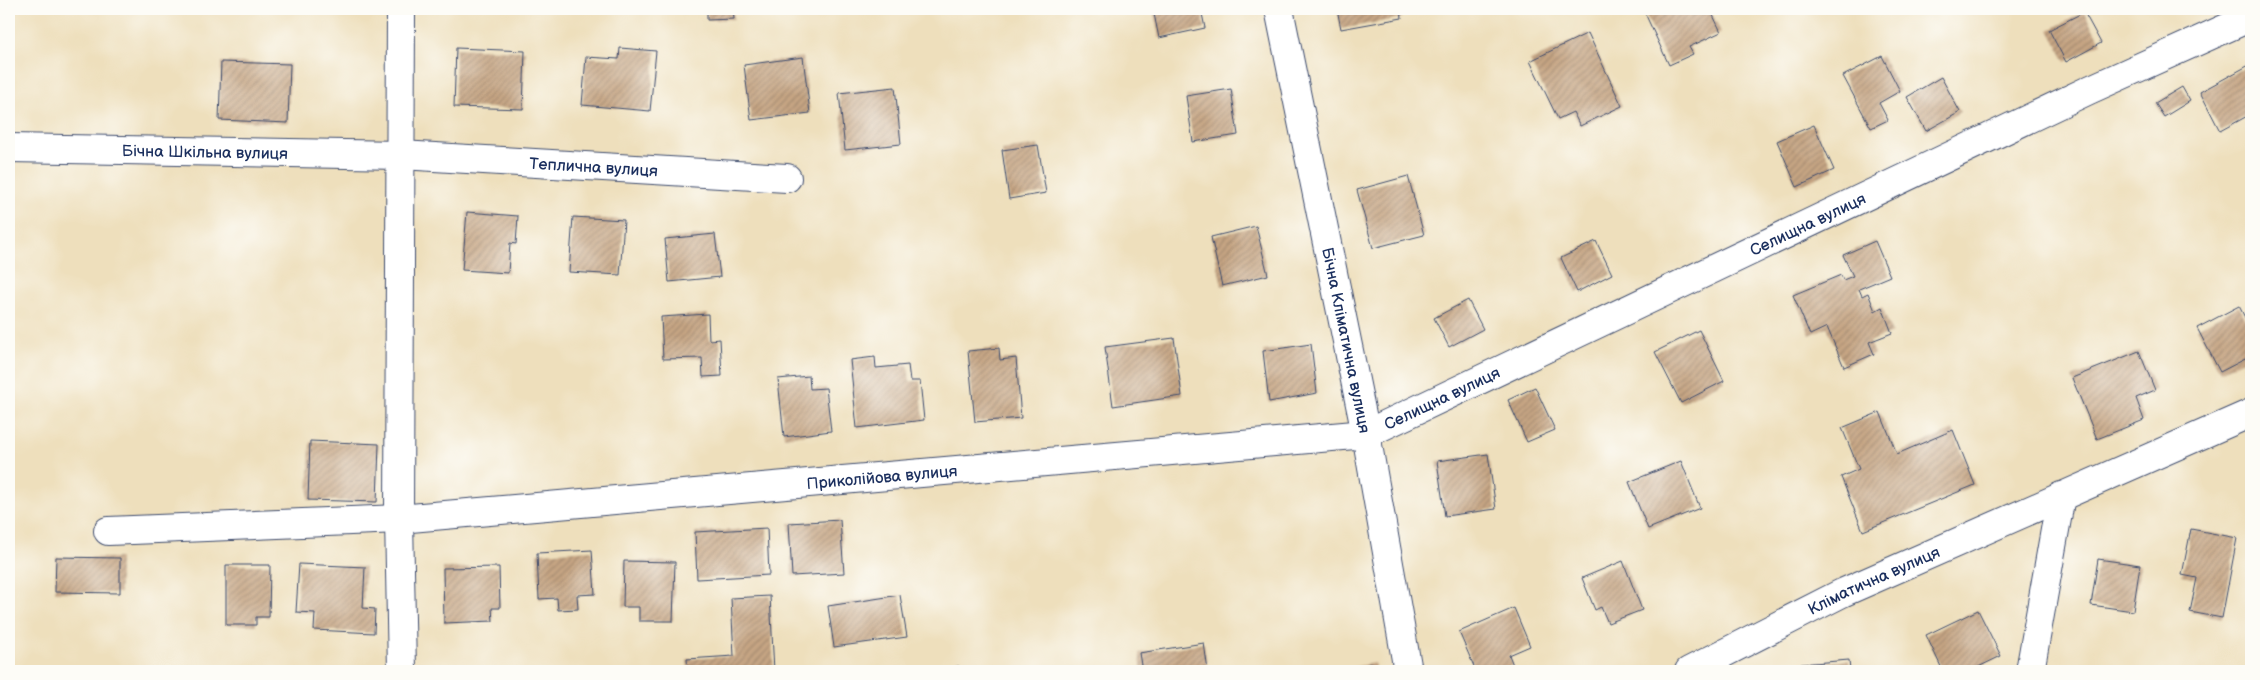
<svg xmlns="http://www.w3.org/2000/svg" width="2260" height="680" viewBox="0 0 2260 680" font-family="'Balsamiq Sans',sans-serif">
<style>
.building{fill:url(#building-hatch)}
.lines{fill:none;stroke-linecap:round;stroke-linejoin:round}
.minor-casing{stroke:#3b496c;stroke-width:30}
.minor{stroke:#fff;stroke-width:28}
.labels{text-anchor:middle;stroke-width:5;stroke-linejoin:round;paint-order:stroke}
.street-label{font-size:16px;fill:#1b2f5e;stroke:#fdfcf7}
</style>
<defs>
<pattern id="building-hatch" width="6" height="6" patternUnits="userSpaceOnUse" patternTransform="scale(1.25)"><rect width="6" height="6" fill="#c6a583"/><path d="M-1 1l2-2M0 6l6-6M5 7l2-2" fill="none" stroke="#a0876e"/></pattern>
</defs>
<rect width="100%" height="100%" fill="#fdfcf7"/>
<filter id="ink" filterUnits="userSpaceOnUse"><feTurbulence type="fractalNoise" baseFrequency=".02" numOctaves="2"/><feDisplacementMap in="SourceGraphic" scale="10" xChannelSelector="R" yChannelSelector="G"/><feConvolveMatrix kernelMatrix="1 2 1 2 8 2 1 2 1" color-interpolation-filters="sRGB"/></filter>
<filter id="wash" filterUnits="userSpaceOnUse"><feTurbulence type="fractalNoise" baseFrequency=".0096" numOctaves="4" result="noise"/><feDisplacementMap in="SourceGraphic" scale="20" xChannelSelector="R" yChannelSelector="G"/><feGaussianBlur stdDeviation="1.12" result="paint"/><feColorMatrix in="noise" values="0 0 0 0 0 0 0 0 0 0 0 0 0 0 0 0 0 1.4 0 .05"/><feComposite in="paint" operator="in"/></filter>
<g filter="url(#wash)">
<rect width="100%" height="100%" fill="#eedfbc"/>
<g id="blocks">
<g class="building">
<polygon points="707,9 733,9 734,19 707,20"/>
<polygon points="948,9 966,9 967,10 949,12"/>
<polygon points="1153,9 1201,9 1205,28 1159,38"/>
<polygon points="1337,9 1401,9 1402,18 1341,29"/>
<polygon points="1643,9 1710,9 1721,32 1689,47 1693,54 1669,65"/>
<polygon points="2084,12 2101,43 2066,62 2049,30"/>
<polygon points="1588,33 1622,106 1580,126 1573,112 1558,119 1530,61"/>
<polygon points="456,48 525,51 523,109 454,107"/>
<polygon points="620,48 656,51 650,111 582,105 586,57 619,59"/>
<polygon points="1882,56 1900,91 1879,103 1888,120 1871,128 1843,76"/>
<polygon points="803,57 810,113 751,120 744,65"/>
<polygon points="221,62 290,64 288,123 219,120"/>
<polygon points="2251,64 2251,114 2220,131 2200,92"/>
<polygon points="1941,77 1960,112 1926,131 1907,97"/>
<polygon points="895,87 901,144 845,150 839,93"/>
<polygon points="2182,87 2190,101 2164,117 2155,103"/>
<polygon points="1231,89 1238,135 1193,142 1186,96"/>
<polygon points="1814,125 1834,170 1797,187 1777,141"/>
<polygon points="1038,145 1046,193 1009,199 1002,150"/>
<polygon points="1408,176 1424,235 1373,248 1357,190"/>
<polygon points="467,212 518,216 516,244 510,243 508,273 462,270"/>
<polygon points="573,217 624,220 620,275 569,272"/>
<polygon points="1256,226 1268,275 1222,286 1211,237"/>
<polygon points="715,234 720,277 669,282 665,239"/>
<polygon points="1596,241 1612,274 1577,292 1561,258"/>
<polygon points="1875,241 1890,276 1859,289 1862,296 1868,293 1875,311 1882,307 1892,333 1869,342 1874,354 1844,367 1827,327 1810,335 1793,295 1841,275 1843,280 1853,276 1843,255"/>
<polygon points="1468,300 1483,329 1449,347 1434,318"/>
<polygon points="2239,306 2251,329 2251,356 2220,372 2197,328"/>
<polygon points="708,314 709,340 720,339 722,376 703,377 702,358 663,359 661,317"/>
<polygon points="1699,330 1724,381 1681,403 1655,352"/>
<polygon points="1174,338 1182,396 1113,406 1105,347"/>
<polygon points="1311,344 1317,393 1269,402 1263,351"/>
<polygon points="999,348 1000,360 1016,358 1021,418 975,422 968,351"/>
<polygon points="2139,351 2155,390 2136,398 2144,420 2097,439 2072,378"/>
<polygon points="875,357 876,368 908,365 910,381 920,381 924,420 857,428 850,360"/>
<polygon points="809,376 810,389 826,388 831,431 784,437 778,379"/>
<polygon points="1535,387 1555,430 1527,442 1508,400"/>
<polygon points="1880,412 1897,454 1953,430 1975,485 1863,531 1841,477 1859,469 1842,428"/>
<polygon points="310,441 379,444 377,502 308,500"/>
<polygon points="1488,454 1496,509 1445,516 1437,461"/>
<polygon points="1681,461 1700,508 1648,529 1629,482"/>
<polygon points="840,520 844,573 792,576 789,523"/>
<polygon points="767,528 769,575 697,579 695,532"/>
<polygon points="2191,529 2237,538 2222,618 2190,612 2197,578 2182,575"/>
<polygon points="592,550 595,594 577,595 578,609 558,610 557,598 539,599 537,553"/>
<polygon points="56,557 120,558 120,593 55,592"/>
<polygon points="2098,559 2140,565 2133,611 2091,605"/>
<polygon points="624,561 675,562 673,621 639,621 639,607 623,607"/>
<polygon points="1623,561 1642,610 1608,623 1601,607 1595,610 1582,578"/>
<polygon points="299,564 365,567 363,608 375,609 374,633 314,630 315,613 296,612"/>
<polygon points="226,565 270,565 269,617 256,617 256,625 226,625"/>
<polygon points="499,567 500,608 492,608 493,621 444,623 443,568"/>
<polygon points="900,595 907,637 834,647 828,606"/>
<polygon points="770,596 774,671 688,671 687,659 734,656 731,598"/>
<polygon points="1514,608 1530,646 1509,655 1513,665 1499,671 1476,671 1459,632"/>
<polygon points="1978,610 2001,656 1970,671 1943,671 1926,635"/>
<polygon points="1204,643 1208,671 1142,671 1139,653"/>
<polygon points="1849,660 1850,671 1767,671 1767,667"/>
<polygon points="1374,663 1376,671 1338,671 1338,670"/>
<polygon points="959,666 960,671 927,671 927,670"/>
</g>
</g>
</g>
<g filter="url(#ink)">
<use href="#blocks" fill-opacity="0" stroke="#3b496c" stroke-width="1"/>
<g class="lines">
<defs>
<g id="minor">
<polyline points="401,9 399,519 402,671"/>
<path id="s1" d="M 1279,9 L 1366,434 L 1408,671"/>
<path id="s2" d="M 9,148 L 401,155 L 787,178"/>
<path id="s3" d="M 108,531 L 399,519 L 1366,434 L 2089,90 L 2251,17"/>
<path id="s4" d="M 1689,671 L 1842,593 L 2251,413"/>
<polyline points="2030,671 2061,496"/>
</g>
</defs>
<use href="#minor" class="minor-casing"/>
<use href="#minor" class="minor"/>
</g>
</g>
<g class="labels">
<g class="street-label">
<text dy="6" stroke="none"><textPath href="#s2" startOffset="196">Бічна Шкільна вулиця</textPath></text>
<text dy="6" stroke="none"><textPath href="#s2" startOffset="585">Теплична вулиця</textPath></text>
<text dy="6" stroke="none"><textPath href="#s3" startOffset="1751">Селищна вулиця</textPath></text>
<text dy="6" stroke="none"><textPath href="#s1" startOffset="338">Бічна Кліматична вулиця</textPath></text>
<text dy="6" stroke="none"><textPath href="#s3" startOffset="1346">Селищна вулиця</textPath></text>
<text dy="6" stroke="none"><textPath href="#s3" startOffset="776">Приколійова вулиця</textPath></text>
<text dy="6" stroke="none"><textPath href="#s4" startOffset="206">Кліматична вулиця</textPath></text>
</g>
</g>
<rect width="2260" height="680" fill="none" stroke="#fdfcf7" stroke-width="30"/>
</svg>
